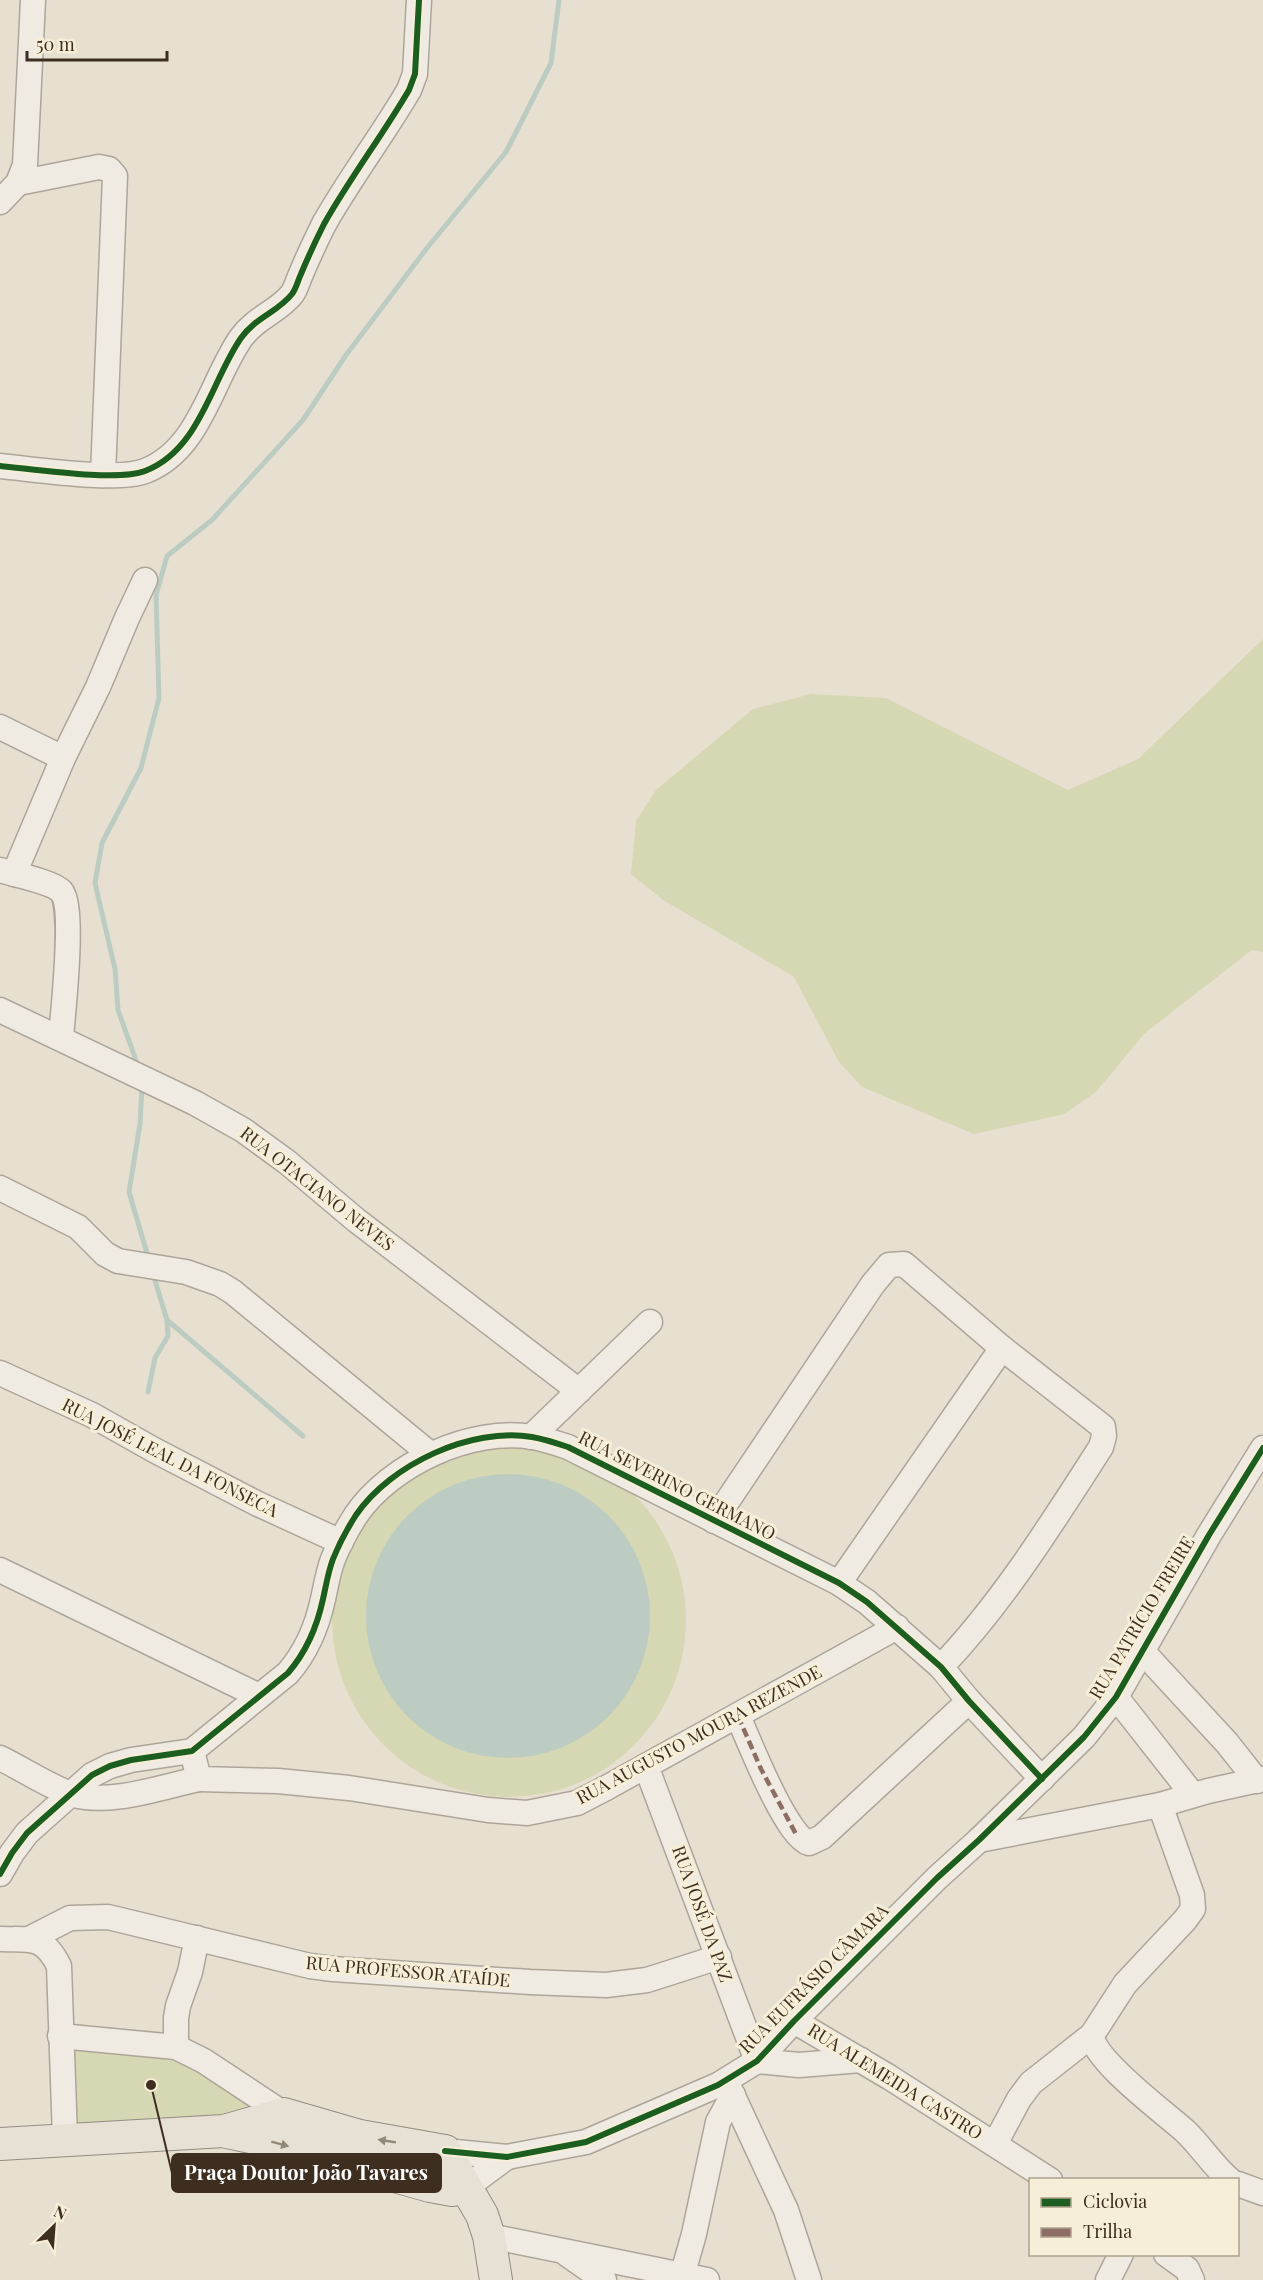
<svg xmlns="http://www.w3.org/2000/svg" width="1263" height="2280" viewBox="0 0 1263 2280" font-family="'Playfair Display',serif">
<style>
.green{fill:#d6d7b3}
.water{fill:#bcccc2}
.lines{fill:none;stroke-linecap:round;stroke-linejoin:round}
.stream{stroke:#bcccc2;stroke-width:5}
.minor-casing{stroke:#ada599;stroke-width:27}
.major-casing{stroke:#928b80;stroke-width:34}
.minor{stroke:#efebe3;stroke-width:24}
.major{stroke:#e6e1d4;stroke-width:32}
.quiet{stroke:#8d6e63;stroke-width:4.5;stroke-dasharray:9 4.5;stroke-linecap:butt}
.cycleway-casing{stroke:#f7eed8;stroke-width:10}
.cycleway{stroke:#1b5e20;stroke-width:6}
.oneway{fill:#92887a}
.labels{text-anchor:middle;stroke-width:6;stroke-linejoin:round;paint-order:stroke}
.street-label{font-size:18px;fill:#3d2e20;stroke:#f7eed8}
.leader{fill:none;stroke:#3d2e20;stroke-width:2}
.callout-dot{fill:#3d2e20;stroke:#f7eed8;stroke-width:2}
.callout{fill:#3d2e20;stroke:#3d2e20;stroke-width:2}
.callout-label{font-size:20px;text-anchor:middle;font-weight:bold;fill:#fff}
</style>
<rect width="100%" height="100%" fill="#e7e0d1"/>
<g class="green">
<polygon points="1263,639 1263,952 1252,950 1145,1033 1096,1092 1064,1114 974,1134 862,1087 839,1062 794,977 663,900 631,874 636,821 656,790 753,709 811,694 886,698 1068,790 1138,759"/>
<circle cx="509" cy="1620" r="177"/>
<polygon points="60,2036 158,2044 248,2100 247,2111 242,2121 65,2138"/>
</g>
<circle class="water" cx="508" cy="1616" r="142"/>
<g class="lines">
<g class="stream">
<polyline points="138,1066 118,1010 115,969 95,883 102,843 141,768 159,698 156,595 167,556 212,520 303,420 346,355 427,248 506,152 551,63 559,0"/>
<polyline points="142,1086 140,1124 129,1192 149,1260"/>
<polyline points="153,1274 167,1320 303,1436"/>
<polyline points="148,1392 155,1358 168,1336 167,1320"/>
</g>
<defs>
<g id="minor">
<polyline points="18,183 99,167 109,169 115,176 103,475"/>
<polyline points="0,202 18,183 25,165 33,0"/>
<path d="M 0,466 C 33,469 117,482 145,471 C 200,450 211,381 241,338 C 256,317 278,312 292,294 C 296,289 298,280 301,274 C 308,257 316,240 324,224 C 350,178 382,136 409,90 L 415,74 L 419,0"/>
<polyline points="0,727 63,758"/>
<path d="M 0,870 C 15,875 50,881 61,891 C 75,906 63,1012 61,1037"/>
<polyline points="14,874 63,758 98,687 127,618 145,580"/>
<polyline points="0,1010 195,1103 243,1130 287,1162 356,1220 579,1391"/>
<polyline points="0,1188 78,1227 105,1254 118,1261 186,1272 220,1284 233,1292 430,1454"/>
<polyline points="0,1373 92,1415 154,1450 258,1504 341,1542"/>
<polyline points="531,1437 650,1322"/>
<path d="M 714,1521 L 873,1284 L 889,1265 L 904,1264 L 1002,1348 L 1103,1427 L 1104,1436 L 1101,1447 C 1052,1523 1003,1602 941,1667"/>
<polyline points="0,1570 259,1696"/>
<polyline points="839,1583 1002,1348"/>
<polyline points="1143,1652 1227,1743 1257,1781"/>
<polyline points="1116,1697 1193,1795"/>
<path d="M 738,1716 C 748,1739 787,1838 809,1843 L 822,1837 L 969,1701"/>
<polyline points="192,1751 199,1779 278,1781 349,1788 488,1810 527,1813 577,1803 606,1788 897,1627"/>
<path d="M 0,1758 C 21,1768 50,1787 71,1794 C 110,1806 160,1787 199,1779"/>
<polyline points="646,1766 757,2061 799,2065 861,2060"/>
<path d="M 1160,1805 L 1192,1895 L 1193,1909 L 1185,1920 L 1125,1984 L 1092,2035 C 1093,2060 1165,2113 1185,2131 C 1201,2146 1213,2166 1230,2180"/>
<polyline points="979,1840 1160,1805 1208,1791 1263,1779"/>
<path d="M 0,1874 L 12,1853 L 27,1833 L 92,1775 L 110,1766 L 131,1760 L 192,1751 L 288,1673 C 307,1651 317,1627 323,1599 C 326,1586 328,1572 333,1559 C 339,1544 347,1529 356,1515 C 391,1464 471,1427 532,1437 C 544,1439 556,1443 568,1447 L 839,1583 L 867,1602 L 941,1667 L 969,1701 L 1042,1779"/>
<polyline points="31,1938 70,1918 108,1917 310,1966 333,1969 530,1982 606,1985 647,1980 719,1957"/>
<path d="M 0,1939 C 30,1940 43,1934 59,1966 L 65,2138"/>
<polyline points="794,2021 889,2077 1050,2180"/>
<polyline points="60,2036 176,2047 204,2061 284,2114"/>
<polyline points="176,2047 176,2018 178,2006 190,1972 197,1938"/>
<polyline points="726,2081 786,2210 809,2280"/>
<polyline points="995,2144 1019,2099 1031,2083 1092,2035"/>
<polyline points="445,2151 507,2157 586,2142 718,2085 757,2061 794,2021 937,1878 979,1840 1084,1737 1116,1697 1209,1535 1263,1448"/>
<polyline points="1238,2184 1263,2193"/>
<polyline points="465,2188 507,2157"/>
<polyline points="489,2236 707,2280"/>
<polyline points="1166,2254 1187,2269 1192,2280"/>
<polyline points="568,2255 604,2280"/>
<polyline points="681,2280 694,2234 718,2122 733,2095"/>
<polyline points="1108,2280 1121,2254"/>
</g>
<g id="major">
<polyline points="227,2132 278,2143 430,2186 452,2190 465,2188"/>
<polyline points="0,2144 224,2131 284,2114 360,2136 445,2151 482,2215 489,2236 496,2280"/>
</g>
</defs>
<use href="#minor" class="minor-casing"/>
<use href="#major" class="major-casing"/>
<use href="#minor" class="minor"/>
<use href="#major" class="major"/>
<polyline class="quiet" points="738,1716 761,1769 797,1836"/>
<defs>
<g id="cycleway">
<path d="M 0,466 C 33,469 117,482 145,471 C 200,450 211,381 241,338 C 256,317 278,312 292,294 C 296,289 298,280 301,274 C 308,257 316,240 324,224 C 350,178 382,136 409,90 L 415,74 L 419,0"/>
<path d="M 0,1874 L 12,1853 L 27,1833 L 92,1775 L 110,1766 L 131,1760 L 192,1751 L 288,1673 C 307,1651 317,1627 323,1599 C 326,1586 328,1572 333,1559 C 339,1544 347,1529 356,1515 C 391,1464 471,1427 532,1437 C 544,1439 556,1443 568,1447 L 839,1583 L 867,1602 L 941,1667 L 969,1701 L 1042,1779"/>
<polyline points="445,2151 507,2157 586,2142 718,2085 757,2061 794,2021 937,1878 979,1840 1084,1737 1116,1697 1209,1535 1263,1448"/>
</g>
</defs>
<use href="#cycleway" class="cycleway-casing"/>
<use href="#cycleway" class="cycleway"/>
</g>
<defs><path id="oneway-solid" d="M-6-.8H1V-3.2L6.5 0L1 3.2V.8H-6Z" transform="scale(1.5)"/></defs>
<g class="oneway">
<use href="#oneway-solid" transform="translate(387 2141) rotate(-171)"/>
<use href="#oneway-solid" transform="translate(280 2144) rotate(15)"/>
</g>
<g class="labels">
<g class="street-label">
<text transform="translate(317 1189) rotate(38)" y="6">RUA OTACIANO NEVES</text>
<text transform="translate(170 1458) rotate(27)" y="6">RUA JOSÉ LEAL DA FONSECA</text>
<text transform="translate(677 1486) rotate(27)" y="6">RUA SEVERINO GERMANO</text>
<text transform="translate(1142 1618) rotate(-59)" y="6">RUA PATRÍCIO FREIRE</text>
<text transform="translate(699 1735) rotate(-28)" y="6">RUA AUGUSTO MOURA REZENDE</text>
<text transform="translate(702 1914) rotate(70)" y="6">RUA JOSÉ DA PAZ</text>
<text transform="translate(408 1972) rotate(5)" y="6">RUA PROFESSOR ATAÍDE</text>
<text transform="translate(814 1979) rotate(-45)" y="6">RUA EUFRÁSIO CÂMARA</text>
<text transform="translate(895 2082) rotate(32)" y="6">RUA ALEMEIDA CASTRO</text>
</g>
</g>
<path class="leader" d="M151 2085L172 2173"/>
<circle class="callout-dot" cx="151" cy="2085" r="6"/>
<rect class="callout" x="172" y="2154" width="269" height="38" rx="6"/>
<g class="callout-label">
<text x="306" y="2180">Praça Doutor João Tavares</text>
</g>
<rect x="1029" y="2178" width="210" height="78" fill="#f7eed8" stroke="#ada18e" stroke-width="1.5"/>
<rect x="1041" y="2198" width="30" height="9" fill="#1b5e20" stroke="#ada18e" stroke-width="1.5"/>
<text x="1083" y="2208" font-size="18" fill="#3d2e20">Ciclovia</text>
<rect x="1041" y="2228" width="30" height="9" fill="#8d6e63" stroke="#ada18e" stroke-width="1.5"/>
<text x="1083" y="2238" font-size="18" fill="#3d2e20">Trilha</text>
<g transform="translate(54 2226) rotate(25)" stroke="#f7eed8" stroke-width="4.5" paint-order="stroke">
<path d="M0-4.5L10 22L0 15L-10 22Z" fill="#3d2e20"/>
<text y="-9" font-size="16" font-weight="bold" text-anchor="middle" fill="#3d2e20">N</text>
</g>
<path d="M27 51v9h140v-9" fill="none" stroke="#3d2e20" stroke-width="3"/>
<text x="36" y="51" font-size="18" fill="#3d2e20" stroke="#f7eed8" stroke-width="4.5" paint-order="stroke">50 m</text>
</svg>
